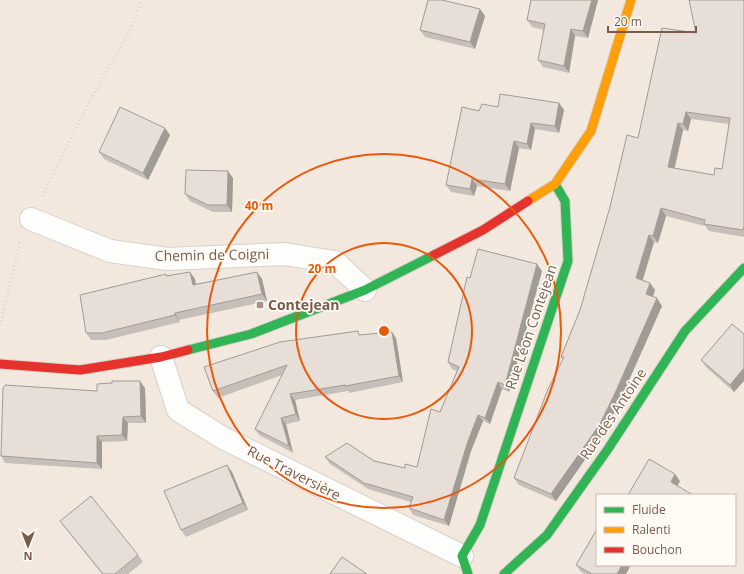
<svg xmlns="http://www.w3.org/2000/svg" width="744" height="574" viewBox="0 0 744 574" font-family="'Open Sans',sans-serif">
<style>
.residential{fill:#f2e8de;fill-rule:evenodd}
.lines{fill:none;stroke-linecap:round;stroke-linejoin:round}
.street-casing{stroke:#d7d1cb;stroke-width:24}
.fast-casing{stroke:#d9d2cb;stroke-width:11}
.slow-casing{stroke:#d9d2cb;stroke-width:11}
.jam-casing{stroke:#d9d2cb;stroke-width:11}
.path{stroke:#dcd5d0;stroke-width:2.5;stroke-dasharray:1 3;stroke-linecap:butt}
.street{stroke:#fefefd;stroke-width:22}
.fast{stroke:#30b455;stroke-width:9}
.slow{stroke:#ff9f0a;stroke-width:9}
.jam{stroke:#e5322d;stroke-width:9}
.wall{fill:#c6bfb9;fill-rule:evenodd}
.shaded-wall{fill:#a19b96}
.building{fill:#e6ded7;stroke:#a19b96;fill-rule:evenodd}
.ring{fill:none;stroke:#e8590c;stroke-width:2}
.poi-dot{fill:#a69286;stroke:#fffaf3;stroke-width:1.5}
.labels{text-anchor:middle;stroke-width:3.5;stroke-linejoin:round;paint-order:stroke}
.street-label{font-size:14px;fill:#7a5c4d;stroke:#fffaf3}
.poi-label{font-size:14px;font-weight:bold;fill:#7a5c4d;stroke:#fffaf3;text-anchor:start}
.centre{fill:#e8590c;stroke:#fffaf3;stroke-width:2}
.ring-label{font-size:12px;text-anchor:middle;font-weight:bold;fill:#e8590c;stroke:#fffaf3;stroke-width:3.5;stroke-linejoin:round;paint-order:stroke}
</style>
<rect width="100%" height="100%" fill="#f9f5f0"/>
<path class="residential" d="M 0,0 L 744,0 L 744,574 L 0,574 ZM 597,495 L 735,495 L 735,565 L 597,565 Z"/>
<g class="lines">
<defs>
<g id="street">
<polyline points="31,219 110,251 167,259 284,254 335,262 365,290"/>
<polyline points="161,357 178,410 223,438 462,556"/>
</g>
<g id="fast">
<polyline points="188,350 251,334 365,290 434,255"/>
<polyline points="468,574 462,556 480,525 568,261 565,201 555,184"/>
<polyline points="504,574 547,535 608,449 685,331 744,268"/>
</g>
<polyline id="slow" points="528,201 555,184 591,131 631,0"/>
<g id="jam">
<polyline points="434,255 483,230 528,201"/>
<polyline points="0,364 80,370 161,357 188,350"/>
</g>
</defs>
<use href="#street" class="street-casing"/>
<use href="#fast" class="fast-casing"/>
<use href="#slow" class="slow-casing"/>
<use href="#jam" class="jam-casing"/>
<g class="path">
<path d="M 42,196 C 61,159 79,121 99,84 C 114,57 133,31 141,0"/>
<polyline points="0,325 20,242"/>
</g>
<use href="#street" class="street"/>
<use href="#fast" class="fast"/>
<use href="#slow" class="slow"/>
<use href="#jam" class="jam"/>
</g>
<g class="wall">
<polygon points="531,0 598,0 588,38 575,36 569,73 543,67 538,60 544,30 532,27 527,20"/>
<path d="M 744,0 L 744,237 L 709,231 L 705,226 L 666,216 L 658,243 L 654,242 L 643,280 L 650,283 L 655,290 L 653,297 L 662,306 L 621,398 L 605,431 L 556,501 L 519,485 L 514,478 L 563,359 L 561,357 L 580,310 L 638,138 L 696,33 ZM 691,119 L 729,124 L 722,169 L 714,175 L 675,168 L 683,130 L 688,131 Z"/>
<polygon points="480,9 485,16 475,49 425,37 420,30"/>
<polygon points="559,103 564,110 559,133 535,129 531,150 519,148 510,191 477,186 474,196 451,192 446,185 479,111 498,107"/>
<polygon points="170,135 148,180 104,159 99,152"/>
<polygon points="233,178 232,212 213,212 190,201 185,194"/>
<polygon points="542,271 509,392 502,389 490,424 483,421 471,451 449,526 413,515 409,508 411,502 368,489 330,464 325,457 374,461 405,468 417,467 457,371 452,369 448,362 470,278"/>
<polygon points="190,272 195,279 196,284 262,279 267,301 179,320 180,322 106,340 91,340 86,333 167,276"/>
<polygon points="744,334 744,381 734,392 706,367 701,360"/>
<polygon points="361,335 396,338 403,382 349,393 348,391 295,400 300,421 286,424 293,453 259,435 255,429 282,375 218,398 213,391"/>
<polygon points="145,388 146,423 128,423 127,441 102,442 102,469 5,463 1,456 97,391"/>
<polygon points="232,472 248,510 186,537 181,530"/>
<polygon points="60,521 138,555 143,562 128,574 102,574"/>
<polygon points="576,565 626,574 585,574 581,572"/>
</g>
<g class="shaded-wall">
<polygon points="592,0 598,0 588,38 583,31"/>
<polygon points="480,9 485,16 475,49 470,42"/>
<polygon points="571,29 575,36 569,73 564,66"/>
<polygon points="559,103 564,110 559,133 555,126"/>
<polygon points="686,112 691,119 688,131 683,124"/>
<polygon points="531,123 535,129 531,150 527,144"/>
<polygon points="678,123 683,130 673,174 668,167"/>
<polygon points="165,128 170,135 148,180 143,173"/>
<polygon points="514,141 519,148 510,191 505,184"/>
<polygon points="228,171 233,178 232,212 227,205"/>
<polygon points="472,179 477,186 474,196 470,189"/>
<polygon points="661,208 666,216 658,243 653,236"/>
<polygon points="649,235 654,242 641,285 636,278"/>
<polygon points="537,264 542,271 509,392 505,385"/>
<polygon points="190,272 195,279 197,292 193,285"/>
<polygon points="257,272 262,279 267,301 262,294"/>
<polygon points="650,283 655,290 651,302 646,294"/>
<polygon points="657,298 662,306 621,398 605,431 556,501 551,494"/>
<polygon points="175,313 179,320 180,322 175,315"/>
<polygon points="392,332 396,338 403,382 399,376"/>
<polygon points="744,368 744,381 734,392 730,385"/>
<polygon points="140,381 145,388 146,423 141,416"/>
<polygon points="498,382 502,389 490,424 485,418"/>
<polygon points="290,394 295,400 300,421 296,414"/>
<polygon points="478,415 483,421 471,451 449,526 444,520 467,444"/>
<polygon points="123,417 128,423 127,441 122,435"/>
<polygon points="281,418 286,424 293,453 289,446"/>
<polygon points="97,436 102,442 102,469 97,463"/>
<polygon points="227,465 232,472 248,510 243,503"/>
<polygon points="675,474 680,481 676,489 671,482"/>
<polygon points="622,565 631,565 626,574 617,574"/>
</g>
<g class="building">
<polygon points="428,0 442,0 480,9 470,42 420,30"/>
<polygon points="531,0 592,0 583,31 571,29 564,66 538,60 545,24 527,20"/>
<path d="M 689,0 L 744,0 L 744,226 L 743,230 L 704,224 L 705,220 L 661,208 L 653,236 L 649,235 L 636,278 L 650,283 L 646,294 L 657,298 L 616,391 L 600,424 L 551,494 L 514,478 L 548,389 L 564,357 L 561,357 L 580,310 L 610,207 L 627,135 L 638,138 L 662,28 L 696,33 ZM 686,112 L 730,118 L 722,169 L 715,168 L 714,175 L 668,167 L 678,123 L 683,124 Z"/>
<polygon points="500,94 559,103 555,126 531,123 527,144 514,141 505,184 472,179 470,189 446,185 462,107 479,111 482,104 498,107"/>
<polygon points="120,107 165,128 143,173 99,152"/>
<polygon points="186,170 228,171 227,205 208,205 185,194"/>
<polygon points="478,249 537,264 505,385 498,382 485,418 478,415 467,444 444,520 409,508 413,497 364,483 325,457 347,443 374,461 405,468 405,464 417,467 431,409 440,412 459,367 448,362 467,277 470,278"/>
<polygon points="190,272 193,285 257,272 262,294 175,313 175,315 102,333 86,333 80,295 166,274 166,276"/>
<polygon points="732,324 744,334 744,368 730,385 701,360"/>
<polygon points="358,331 359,335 392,332 399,376 345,386 345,385 290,394 296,414 281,418 289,446 255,429 287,365 213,391 204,367 280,342"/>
<polygon points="112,381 140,381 141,416 123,417 122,435 97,436 97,463 1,456 3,388 5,385 97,391 97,384 112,383"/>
<polygon points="649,459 675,474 671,482 693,495 628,495"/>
<polygon points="227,465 243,503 181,530 164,491"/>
<polygon points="91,496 138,555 115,574 103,574 60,521"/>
<polygon points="597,529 597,565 622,565 617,574 592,574 576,565"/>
<polygon points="342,557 367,574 330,574"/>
</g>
<g class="ring">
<circle cx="384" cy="331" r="88"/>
<circle cx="384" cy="331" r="177"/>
</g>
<rect class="poi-dot" x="256" y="301" width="8" height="8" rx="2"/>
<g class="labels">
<g class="street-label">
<text transform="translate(212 255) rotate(-1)" y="5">Chemin de Coigni</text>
<text transform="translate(531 327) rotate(-71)" y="5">Rue Léon Contejean</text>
<text transform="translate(613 414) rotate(-56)" y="5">Rue des Antoine</text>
<text transform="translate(294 473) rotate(27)" y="5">Rue Traversière</text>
</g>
<g class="poi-label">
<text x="268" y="310">Contejean</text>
</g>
</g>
<circle cx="384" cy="331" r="6" class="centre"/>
<g class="ring-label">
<text x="259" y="210">40 m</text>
<text x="322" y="273">20 m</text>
</g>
<rect x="596" y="494" width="140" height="72" fill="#fffaf3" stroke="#cabbb1"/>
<rect x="604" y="507" width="20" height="6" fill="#30b455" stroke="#cabbb1"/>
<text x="632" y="514" font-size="12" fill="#7a5c4d">Fluide</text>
<rect x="604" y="527" width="20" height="6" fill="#ff9f0a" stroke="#cabbb1"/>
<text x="632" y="534" font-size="12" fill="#7a5c4d">Ralenti</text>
<rect x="604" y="547" width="20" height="6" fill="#e5322d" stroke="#cabbb1"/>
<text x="632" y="554" font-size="12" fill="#7a5c4d">Bouchon</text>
<g transform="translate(28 546) rotate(180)" stroke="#fffaf3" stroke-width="3" paint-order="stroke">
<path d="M0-3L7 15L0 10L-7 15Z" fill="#7a5c4d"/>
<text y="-6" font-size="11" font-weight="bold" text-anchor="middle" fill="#7a5c4d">N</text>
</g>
<path d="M608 26v6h88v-6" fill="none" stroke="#7a5c4d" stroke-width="2"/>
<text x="614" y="26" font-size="12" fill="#7a5c4d" stroke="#fffaf3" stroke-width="3" paint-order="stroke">20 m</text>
</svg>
